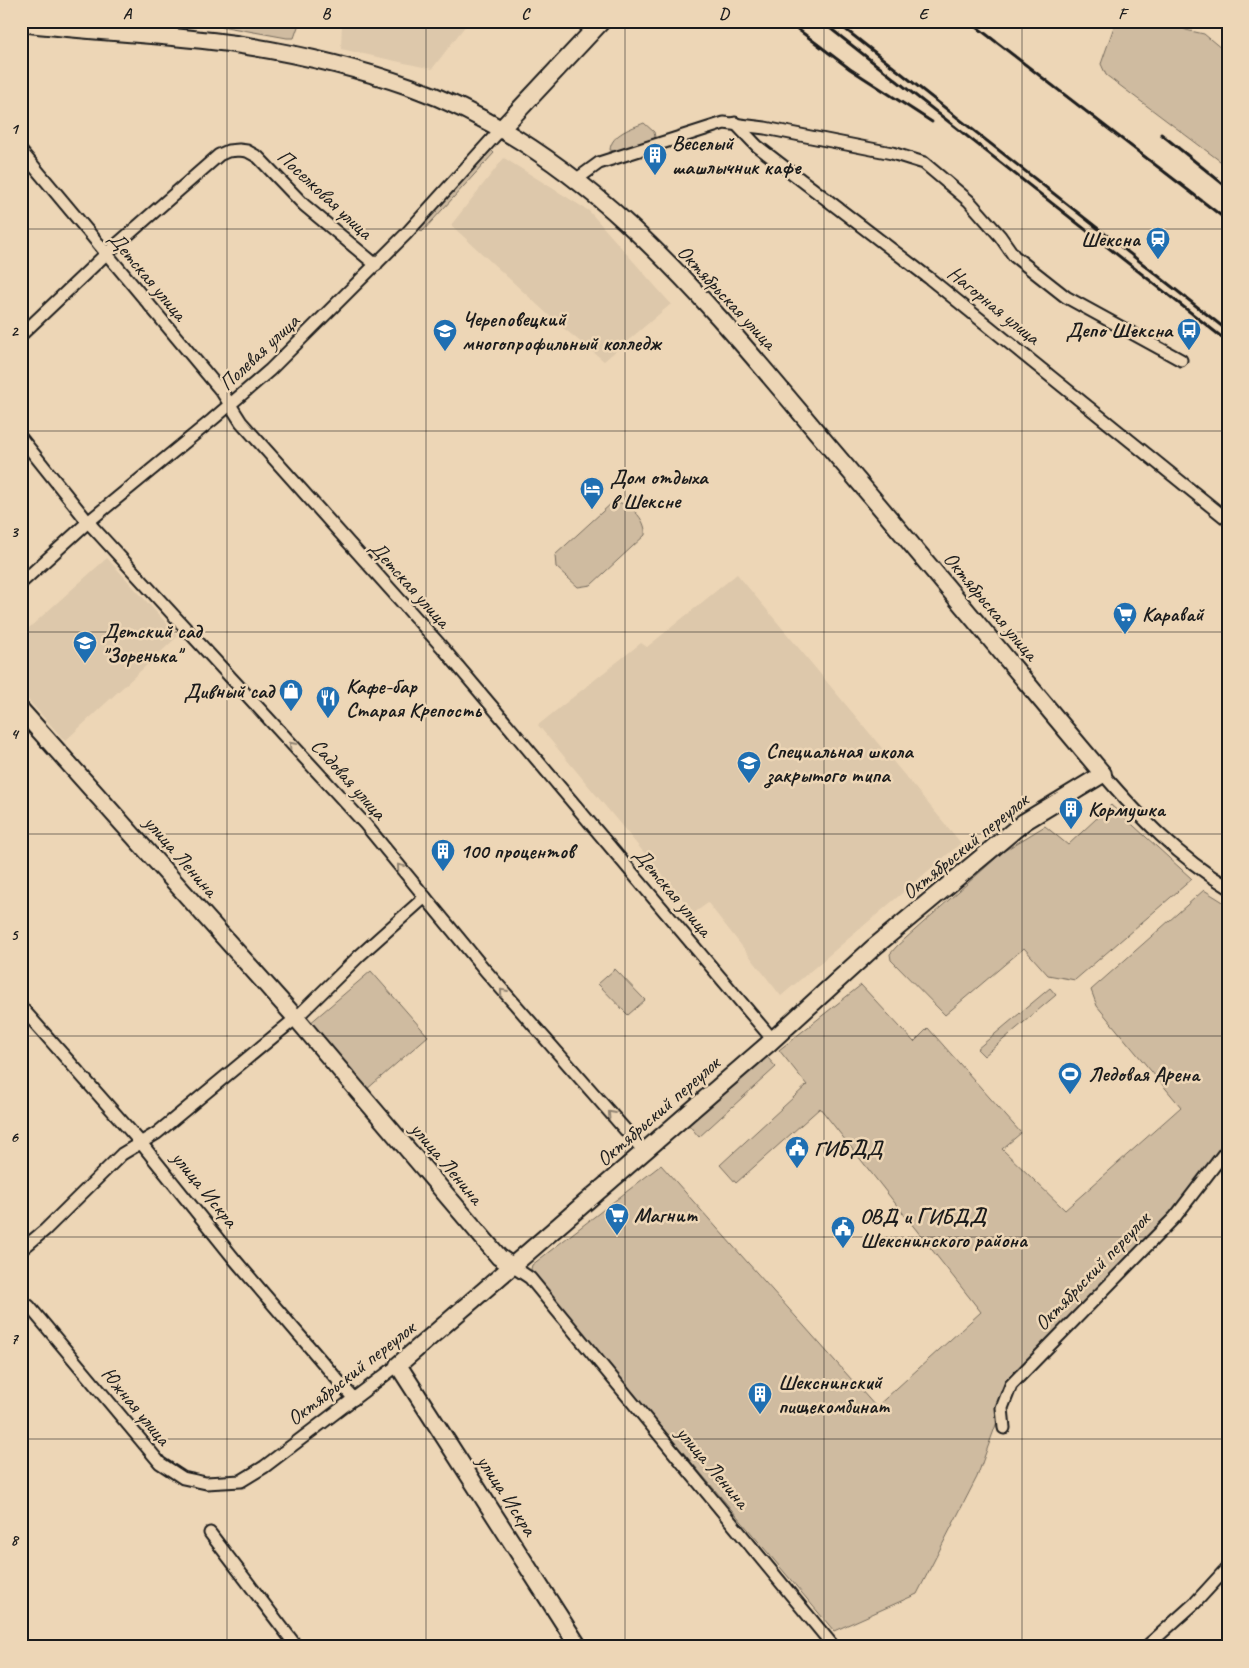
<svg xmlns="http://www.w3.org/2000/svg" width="1249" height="1668" viewBox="0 0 1249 1668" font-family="Caveat,sans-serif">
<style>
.built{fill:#ddc8ab}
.green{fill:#cfbba0;stroke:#766c5e}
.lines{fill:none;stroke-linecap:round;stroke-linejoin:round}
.street-casing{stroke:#1c1c1c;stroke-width:15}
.secondary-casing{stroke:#1c1c1c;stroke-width:20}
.street{stroke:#edd6b6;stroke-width:11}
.secondary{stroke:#edd6b6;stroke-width:16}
.rail{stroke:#1c1c1c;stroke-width:3}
.oneway{stroke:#8f8271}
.grid{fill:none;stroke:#1c1c1c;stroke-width:1;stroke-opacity:0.55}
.labels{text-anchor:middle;stroke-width:5;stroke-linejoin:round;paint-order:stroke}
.poi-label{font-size:21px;font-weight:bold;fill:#1c1c1c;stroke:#edd6b6;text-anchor:start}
.street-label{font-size:21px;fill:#1c1c1c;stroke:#edd6b6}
.neatline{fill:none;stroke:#1c1c1c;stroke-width:2}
.grid-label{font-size:16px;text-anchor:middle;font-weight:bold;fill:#1c1c1c}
</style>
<rect width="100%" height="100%" fill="#edd6b6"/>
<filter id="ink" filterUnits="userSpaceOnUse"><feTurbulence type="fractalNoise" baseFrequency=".02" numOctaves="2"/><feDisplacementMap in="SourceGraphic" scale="10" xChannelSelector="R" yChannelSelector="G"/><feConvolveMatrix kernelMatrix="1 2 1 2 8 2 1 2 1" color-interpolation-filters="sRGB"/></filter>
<g filter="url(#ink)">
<g class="built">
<polygon points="342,21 469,21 432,69 341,49"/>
<polygon points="504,158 589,211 671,304 604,361 556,322 451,225"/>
<polygon points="107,558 178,636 65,741 21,692 21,635"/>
<polygon points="737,574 961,843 781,996 708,903 694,913 538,725 641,643 647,647"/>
</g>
<g class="green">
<polygon points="193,21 300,21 294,38 287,38"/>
<polygon points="1116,21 1170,21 1186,30 1204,34 1228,54 1228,167 1106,75 1101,64"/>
<path d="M 644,123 L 654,132 L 655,137 L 653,139 L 615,151 L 610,150 C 611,134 632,128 644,123 Z"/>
<polygon points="491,150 494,153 422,232 419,229"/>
<path d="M 613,502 C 628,501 647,519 645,535 L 591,585 L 578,587 L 556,567 L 555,555 Z"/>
<polygon points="1111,805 1192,879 1075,980 1048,975 1024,948 945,1015 891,960 890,954 897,946 1004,851 1045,826 1068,845"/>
<polygon points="1204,890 1228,905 1228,1141 1161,1225 1050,1342 1002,1408 977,1477 917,1594 834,1631 535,1277 531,1269 532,1265 661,1165 876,1407 981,1312 820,1108 736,1183 720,1165 807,1085 779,1050 861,985 914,1042 928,1028 1021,1133 1002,1149 1065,1210 1181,1107 1097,1006 1091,990"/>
<polygon points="615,969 645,1000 628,1015 598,984"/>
<polygon points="371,971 428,1036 366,1090 309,1024"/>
<polygon points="1050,988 1056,995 984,1056 977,1049"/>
<polygon points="767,1057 776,1067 699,1137 688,1124"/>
</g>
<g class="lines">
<defs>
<g id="street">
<polyline points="735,123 757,146 929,278 1228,520"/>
<polyline points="21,151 222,392 241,422 441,646 773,1040"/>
<polyline points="577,179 599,163 724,123 765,128 892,153 924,163 969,201 1000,236 1014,256 1066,297 1181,360"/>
<polyline points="21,335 106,254 219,155 228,151 239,150 247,151 258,157 304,205 376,265"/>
<polyline points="21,438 88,522 365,824 485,970 643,1150"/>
<polyline points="21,583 88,522 212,420 270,370 406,234 502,128"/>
<path d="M 1103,774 C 1141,818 1178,857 1228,887"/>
<polyline points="21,1007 141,1143 235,1260 354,1399"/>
<polyline points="21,1250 45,1230 122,1154 157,1133 296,1018 359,956 425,897"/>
<polyline points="512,1266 530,1278 834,1647"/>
<polyline points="29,1306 160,1463 183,1478 206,1483 241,1481 264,1467 398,1365"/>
<polyline points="1004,1428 1002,1408 1011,1385 1175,1217 1228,1148"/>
<polyline points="210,1533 297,1647"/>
<polyline points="1146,1647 1195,1603 1228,1567"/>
</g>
<g id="secondary">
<path d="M 21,23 C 92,32 165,34 235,44 C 294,53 355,67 411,87 C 591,151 712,308 831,449 C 923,557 1012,666 1103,774 L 1024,822 L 873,948 L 767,1045 L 398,1365 L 579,1647"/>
<polyline points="502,128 602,21"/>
<polyline points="21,710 296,1018 499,1257 512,1266"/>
</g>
</defs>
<use href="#street" class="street-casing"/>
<use href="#secondary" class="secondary-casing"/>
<use href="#street" class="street"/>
<use href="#secondary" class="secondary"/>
<g class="rail">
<polyline points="787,21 850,69 932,122"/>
<polyline points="821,21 1228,342"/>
<polyline points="835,21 1228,331"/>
<polyline points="969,21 1228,221"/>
<polyline points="1161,134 1228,188"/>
</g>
</g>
<defs><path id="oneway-chevron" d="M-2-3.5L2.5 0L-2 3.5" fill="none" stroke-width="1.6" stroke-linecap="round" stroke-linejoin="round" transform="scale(1.25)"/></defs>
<g class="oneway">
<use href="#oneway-chevron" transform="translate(292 745) rotate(-132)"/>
<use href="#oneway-chevron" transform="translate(400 867) rotate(-130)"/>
<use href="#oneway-chevron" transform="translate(503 992) rotate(-131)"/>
<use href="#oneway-chevron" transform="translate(611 1114) rotate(-132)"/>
</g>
</g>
<path class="grid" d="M 227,21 L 227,1647M 426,21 L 426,1647M 625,21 L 625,1647M 824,21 L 824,1647M 1022,21 L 1022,1647M 21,229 L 1228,229M 21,431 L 1228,431M 21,632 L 1228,632M 21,834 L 1228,834M 21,1036 L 1228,1036M 21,1237 L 1228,1237M 21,1439 L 1228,1439"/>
<defs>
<symbol id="building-pin" viewBox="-11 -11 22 30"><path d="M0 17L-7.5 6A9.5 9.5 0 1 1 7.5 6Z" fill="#1f6fb2" stroke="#edd6b6"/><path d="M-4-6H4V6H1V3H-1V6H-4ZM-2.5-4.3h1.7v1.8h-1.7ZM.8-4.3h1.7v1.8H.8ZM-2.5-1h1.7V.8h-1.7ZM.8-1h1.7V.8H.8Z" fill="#fff"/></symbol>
<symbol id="station-pin" viewBox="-11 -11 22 30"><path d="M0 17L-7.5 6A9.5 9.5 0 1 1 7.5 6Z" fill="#1f6fb2" stroke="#edd6b6"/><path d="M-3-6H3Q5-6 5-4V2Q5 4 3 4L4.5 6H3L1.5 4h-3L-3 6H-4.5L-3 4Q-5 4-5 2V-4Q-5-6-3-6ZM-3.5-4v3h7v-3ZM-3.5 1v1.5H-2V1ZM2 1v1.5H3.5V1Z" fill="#fff"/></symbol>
<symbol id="bus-pin" viewBox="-11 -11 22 30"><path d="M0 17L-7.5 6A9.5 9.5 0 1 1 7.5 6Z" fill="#1f6fb2" stroke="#edd6b6"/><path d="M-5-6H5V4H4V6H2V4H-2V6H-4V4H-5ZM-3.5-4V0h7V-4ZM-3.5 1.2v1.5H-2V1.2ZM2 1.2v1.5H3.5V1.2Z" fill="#fff"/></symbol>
<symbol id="university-pin" viewBox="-11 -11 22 30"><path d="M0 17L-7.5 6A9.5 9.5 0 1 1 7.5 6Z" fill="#1f6fb2" stroke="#edd6b6"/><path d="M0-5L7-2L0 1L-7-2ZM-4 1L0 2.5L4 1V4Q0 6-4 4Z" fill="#fff"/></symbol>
<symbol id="hotel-pin" viewBox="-11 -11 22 30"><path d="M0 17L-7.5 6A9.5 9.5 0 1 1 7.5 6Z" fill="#1f6fb2" stroke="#edd6b6"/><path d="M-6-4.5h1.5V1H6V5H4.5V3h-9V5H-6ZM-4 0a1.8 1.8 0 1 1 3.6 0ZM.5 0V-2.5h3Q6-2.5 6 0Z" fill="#fff"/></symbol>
<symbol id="supermarket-pin" viewBox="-11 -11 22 30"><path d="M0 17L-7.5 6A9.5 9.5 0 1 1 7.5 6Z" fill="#1f6fb2" stroke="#edd6b6"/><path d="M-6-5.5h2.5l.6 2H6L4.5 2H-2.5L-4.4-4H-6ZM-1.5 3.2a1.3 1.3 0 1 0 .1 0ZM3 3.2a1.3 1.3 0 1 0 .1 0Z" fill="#fff"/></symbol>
<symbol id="school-pin" viewBox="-11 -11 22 30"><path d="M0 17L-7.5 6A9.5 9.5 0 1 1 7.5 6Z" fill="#1f6fb2" stroke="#edd6b6"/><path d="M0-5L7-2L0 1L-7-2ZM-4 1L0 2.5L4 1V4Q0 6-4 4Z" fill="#fff"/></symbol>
<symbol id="shop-pin" viewBox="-11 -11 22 30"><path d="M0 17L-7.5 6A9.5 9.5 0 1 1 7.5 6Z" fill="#1f6fb2" stroke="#edd6b6"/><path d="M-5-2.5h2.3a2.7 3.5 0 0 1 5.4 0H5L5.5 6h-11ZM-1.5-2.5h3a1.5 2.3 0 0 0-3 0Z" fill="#fff"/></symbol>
<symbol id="restaurant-pin" viewBox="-11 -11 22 30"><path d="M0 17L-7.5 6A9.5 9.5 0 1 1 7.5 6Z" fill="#1f6fb2" stroke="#edd6b6"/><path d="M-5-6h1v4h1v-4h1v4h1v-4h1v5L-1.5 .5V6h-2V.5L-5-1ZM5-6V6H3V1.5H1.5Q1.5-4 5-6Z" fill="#fff"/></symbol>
<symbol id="stadium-pin" viewBox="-11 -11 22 30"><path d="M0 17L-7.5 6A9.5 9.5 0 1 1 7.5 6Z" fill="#1f6fb2" stroke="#edd6b6"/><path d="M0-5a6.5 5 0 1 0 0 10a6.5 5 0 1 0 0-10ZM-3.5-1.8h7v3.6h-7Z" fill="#fff"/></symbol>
<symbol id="civic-pin" viewBox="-11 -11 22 30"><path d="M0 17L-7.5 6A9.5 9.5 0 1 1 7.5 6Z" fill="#1f6fb2" stroke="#edd6b6"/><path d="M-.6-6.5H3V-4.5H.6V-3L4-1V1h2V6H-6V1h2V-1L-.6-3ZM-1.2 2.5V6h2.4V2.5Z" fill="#fff"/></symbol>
</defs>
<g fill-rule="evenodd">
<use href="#building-pin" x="641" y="141" width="28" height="38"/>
<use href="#station-pin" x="1144" y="225" width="28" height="38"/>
<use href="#bus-pin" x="1175" y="316" width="28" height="38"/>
<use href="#university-pin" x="431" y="317" width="28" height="38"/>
<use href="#hotel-pin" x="578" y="475" width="28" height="38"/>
<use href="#supermarket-pin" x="1111" y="600" width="28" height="38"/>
<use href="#school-pin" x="71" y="629" width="28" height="38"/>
<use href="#shop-pin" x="277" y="677" width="28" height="38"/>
<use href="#restaurant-pin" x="314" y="684" width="28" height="38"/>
<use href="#school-pin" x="735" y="749" width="28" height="38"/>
<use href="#building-pin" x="1057" y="795" width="28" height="38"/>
<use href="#building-pin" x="429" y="837" width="28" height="38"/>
<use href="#stadium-pin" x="1056" y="1060" width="28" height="38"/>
<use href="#civic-pin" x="783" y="1134" width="28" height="38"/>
<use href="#supermarket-pin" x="603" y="1201" width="28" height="38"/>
<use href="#civic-pin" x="829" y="1214" width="28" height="38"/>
<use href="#building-pin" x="746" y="1380" width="28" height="38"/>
</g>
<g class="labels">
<g class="poi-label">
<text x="672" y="150">Веселый<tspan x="672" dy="24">шашлычник кафе</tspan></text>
<text x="1140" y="246" text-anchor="end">Шексна</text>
<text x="462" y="326">Череповецкий<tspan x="462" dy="24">многопрофильный колледж</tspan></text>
<text x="1172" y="337" text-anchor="end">Депо Шексна</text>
<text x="610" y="484">Дом отдыха<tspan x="610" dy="24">в Шекснe</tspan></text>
<text x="1142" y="621">Каравай</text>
<text x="102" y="638">Детский сад<tspan x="102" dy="24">"Зоренька"</tspan></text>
<text x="346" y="693">Кафе-бар<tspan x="346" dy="24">Старая Крепость</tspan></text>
<text x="274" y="698" text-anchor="end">Дивный сад</text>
<text x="766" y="758">Специальная школа<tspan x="766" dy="24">закрытого типа</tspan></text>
<text x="1088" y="816">Кормушка</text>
<text x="460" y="858">100 процентов</text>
<text x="1088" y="1081">Ледовая Арена</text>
<text x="814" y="1155">ГИБДД</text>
<text x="634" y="1222">Магнит</text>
<text x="860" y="1223">ОВД и ГИБДД<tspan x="860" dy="24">Шекснинского района</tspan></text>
<text x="778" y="1389">Шекснинский<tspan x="778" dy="24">пищекомбинат</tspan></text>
</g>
<g class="street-label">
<text transform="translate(325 194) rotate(43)" y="7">Поселковая улица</text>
<text transform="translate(148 276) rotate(50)" y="7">Детская улица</text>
<text transform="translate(727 297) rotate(47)" y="7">Октябрьская улица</text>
<text transform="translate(994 305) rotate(39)" y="7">Нагорная улица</text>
<text transform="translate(259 352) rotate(-43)" y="7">Полевая улица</text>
<text transform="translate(410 584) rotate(48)" y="7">Детская улица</text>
<text transform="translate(991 606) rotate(50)" y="7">Октябрьская улица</text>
<text transform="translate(349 779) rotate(48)" y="7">Садовая улица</text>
<text transform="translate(965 846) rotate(-39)" y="7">Октябрьский переулок</text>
<text transform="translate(181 856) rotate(49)" y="7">улица Ленина</text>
<text transform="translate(673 892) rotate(50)" y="7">Детская улица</text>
<text transform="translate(658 1111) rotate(-41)" y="7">Октябрьский переулок</text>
<text transform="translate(447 1163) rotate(50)" y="7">улица Ленина</text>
<text transform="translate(205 1189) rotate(51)" y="7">улица Искра</text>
<text transform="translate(1092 1271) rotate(-46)" y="7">Октябрьский переулок</text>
<text transform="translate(351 1373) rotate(-38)" y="7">Октябрьский переулок</text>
<text transform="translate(136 1406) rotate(50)" y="7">Южная улица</text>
<text transform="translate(713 1467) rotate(50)" y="7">улица Ленина</text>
<text transform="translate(507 1495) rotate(57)" y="7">улица Искра</text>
</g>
</g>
<rect width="1249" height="1668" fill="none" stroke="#edd6b6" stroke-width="55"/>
<rect x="28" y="28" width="1194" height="1612" class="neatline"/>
<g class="grid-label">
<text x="127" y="19">A</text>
<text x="326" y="19">B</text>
<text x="525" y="19">C</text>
<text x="724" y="19">D</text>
<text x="923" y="19">E</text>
<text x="1122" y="19">F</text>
<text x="14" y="134">1</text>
<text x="14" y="336">2</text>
<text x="14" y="537">3</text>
<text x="14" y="739">4</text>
<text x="14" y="940">5</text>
<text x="14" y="1142">6</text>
<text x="14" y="1344">7</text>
<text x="14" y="1545">8</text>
</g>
</svg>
